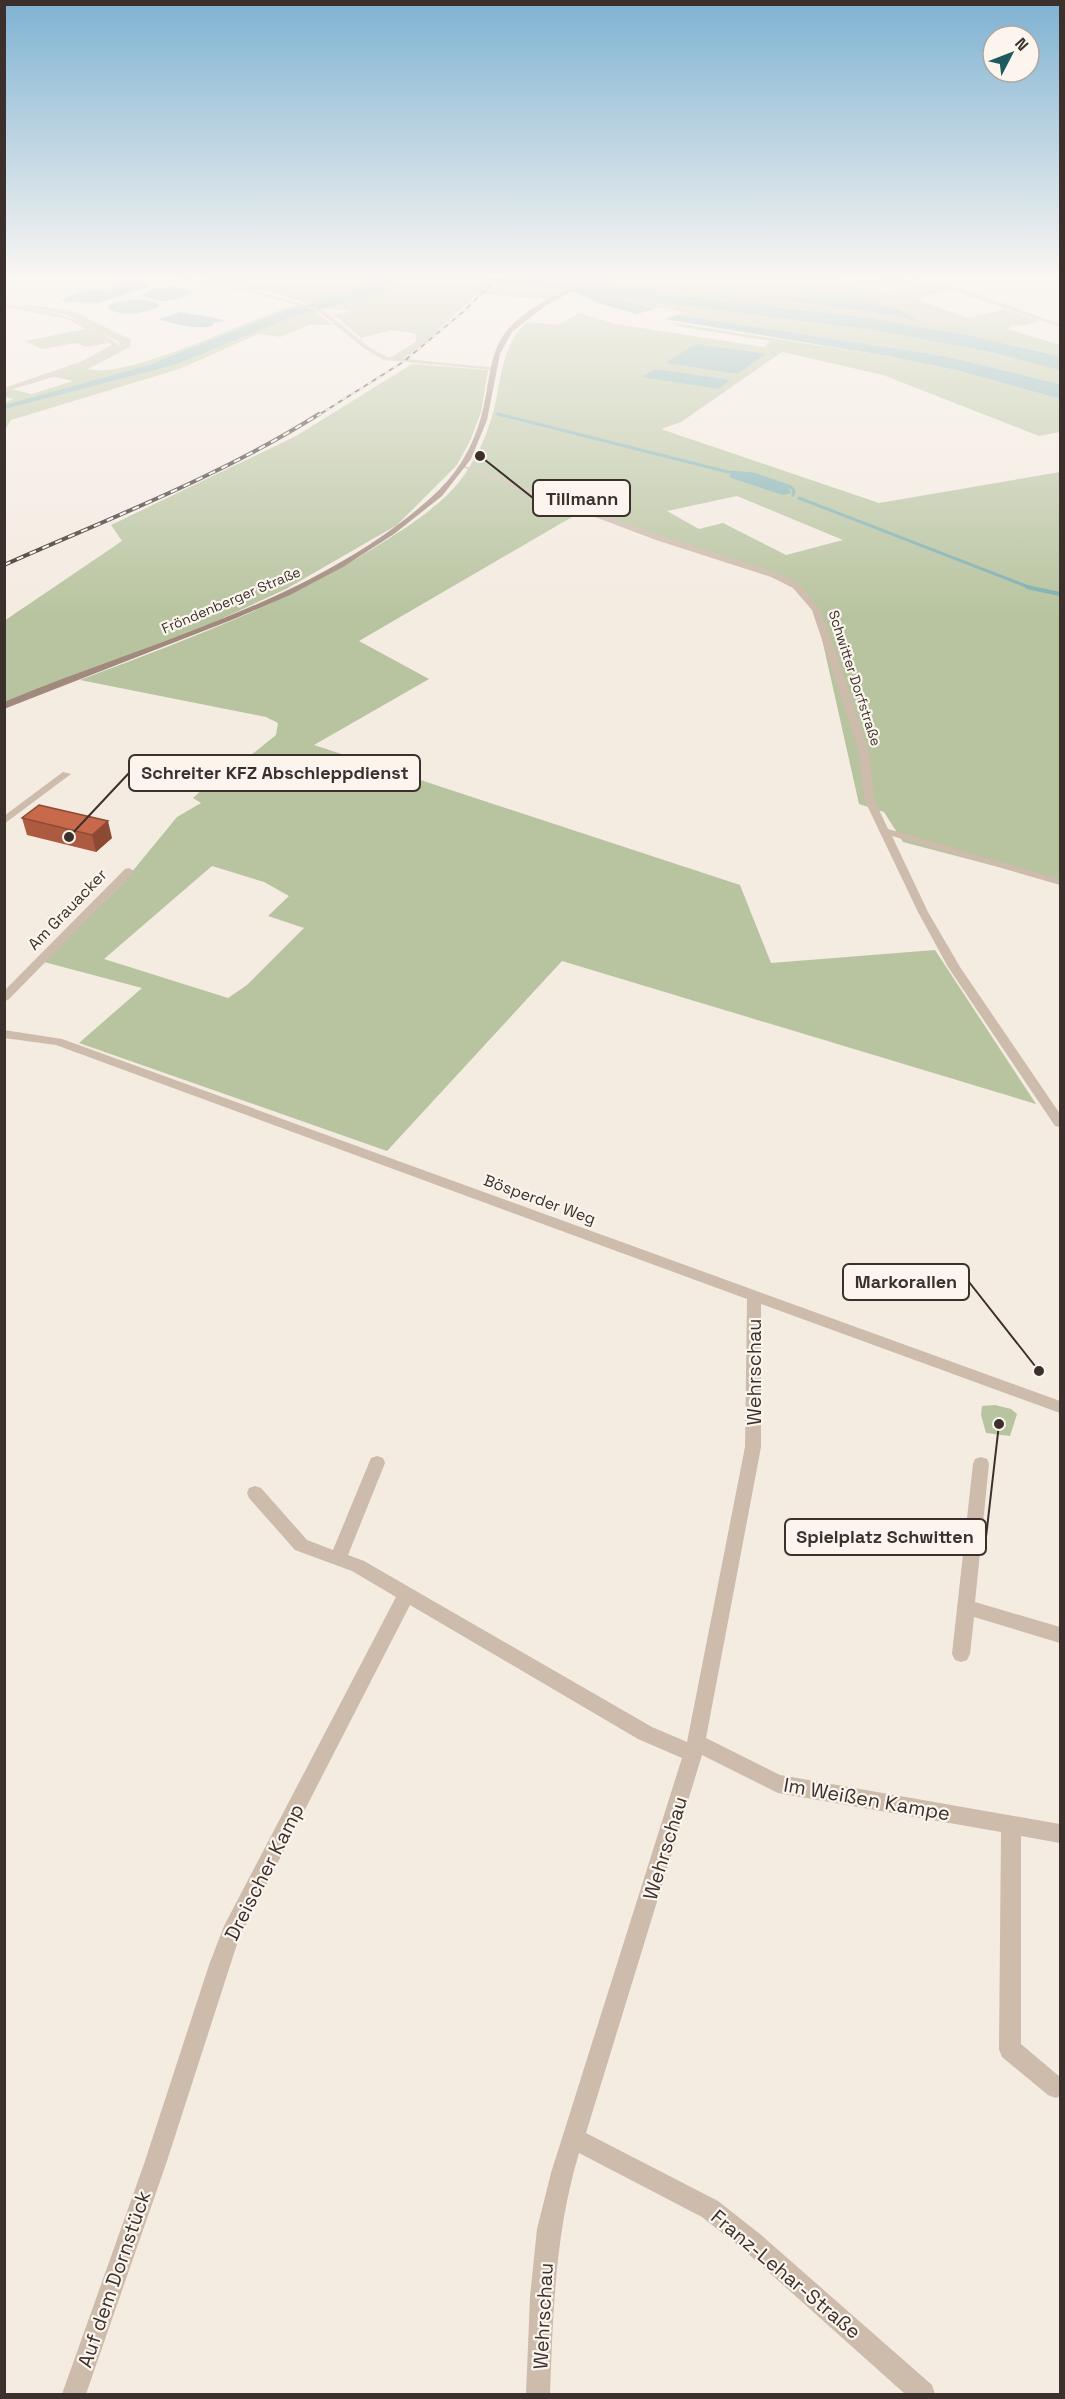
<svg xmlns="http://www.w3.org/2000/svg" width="1065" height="2399" viewBox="0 0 1065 2399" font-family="'Space Grotesk',sans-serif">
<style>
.green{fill:#b8c4a0;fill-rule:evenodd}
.plaza{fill:#ecdcc8}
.water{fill:#7fb0b2}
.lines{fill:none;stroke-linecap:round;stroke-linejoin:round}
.stream-far2{stroke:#7fb0b2;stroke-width:2}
.stream-far1{stroke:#7fb0b2;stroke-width:3}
.stream{stroke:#7fb0b2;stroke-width:4}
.minor{fill:#cdbbac;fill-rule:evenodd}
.secondary{fill:#a18a7d;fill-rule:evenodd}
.rail-far1-casing{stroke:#3b302b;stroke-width:2}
.rail-casing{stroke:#3b302b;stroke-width:4}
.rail-far1{stroke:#fbf5ee;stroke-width:1.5;stroke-dasharray:5;stroke-linecap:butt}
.rail{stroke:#fbf5ee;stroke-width:2;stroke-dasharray:7;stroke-linecap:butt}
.wall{fill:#ac5a40}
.shaded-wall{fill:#8c4a34}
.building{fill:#c8694b;stroke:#8c4a34;stroke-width:1.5}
.labels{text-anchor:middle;stroke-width:4.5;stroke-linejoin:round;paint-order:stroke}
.far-street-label{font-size:14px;fill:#3b302b;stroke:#fbf5ee}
.street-label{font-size:16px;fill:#3b302b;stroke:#fbf5ee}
.near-street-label{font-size:20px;fill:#3b302b;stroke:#fbf5ee}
.leader{fill:none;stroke:#3b302b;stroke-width:2}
.callout-dot{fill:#3b302b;stroke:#fbf5ee;stroke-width:2}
.callout{fill:#fbf5ee;stroke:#3b302b;stroke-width:2}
.callout-label{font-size:18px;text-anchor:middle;font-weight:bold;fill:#3b302b}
</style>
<rect width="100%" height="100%" fill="#f4ebe1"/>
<g class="green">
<polygon points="195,278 370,278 365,289 312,305 278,294"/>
<path d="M 396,278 L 475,278 L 567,289 L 548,299 L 477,294 L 430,338 L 402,360 L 390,358 L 416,342 L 416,335 L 414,333 L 391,330 L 361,338 L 334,315 L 351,311 L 322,308 C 343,302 385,298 396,278 Z"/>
<path d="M 536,278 L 897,278 L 948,290 L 916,299 L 968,318 L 1004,309 L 1040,321 L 1024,326 L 1013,325 L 1008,329 L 1060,345 L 1060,356 C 888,314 711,300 536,278 Z"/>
<path d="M 611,295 C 762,314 914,329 1060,370 L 1060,384 L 944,356 L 677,315 L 682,312 L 662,307 L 654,309 L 608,296 Z"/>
<path d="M 17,304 L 71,310 L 131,340 L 130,347 L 88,369 C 122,379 223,332 260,318 C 271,314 288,306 300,306 C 313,307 323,318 332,325 L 309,325 L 281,337 L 258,334 L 179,369 L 11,420 L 5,430 L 5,402 L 14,399 L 5,397 L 5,391 L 11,389 L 32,394 L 73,381 L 48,375 L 100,357 L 120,345 L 119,342 L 67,315 Z"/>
<path d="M 579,313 L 616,324 L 764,347 L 770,341 L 676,326 L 678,325 L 662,321 L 893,357 L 960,371 L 1060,399 L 1060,432 L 1039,436 L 883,375 L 782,352 L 681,422 L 661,429 L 879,503 L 1060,472 L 1060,883 L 903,842 L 884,812 L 859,804 L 816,612 L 798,588 L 773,576 L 584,510 L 359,641 L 429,679 L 314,745 L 740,885 L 771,963 L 935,950 L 1036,1104 L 562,961 L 387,1151 L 79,1043 L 142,988 L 44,962 L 122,884 L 177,817 L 201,803 L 193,798 L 232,762 L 240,764 L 276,735 L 278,723 L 266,717 L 80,680 C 182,641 284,605 377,546 C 403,530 440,506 459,482 C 476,460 487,436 494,409 C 502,376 501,347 527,322 L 558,325 ZM 765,354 L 737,374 L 666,363 ZM 737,496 L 843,540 L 786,555 L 723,523 L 699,529 L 667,511 ZM 212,866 L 264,882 L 289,896 L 268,916 L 304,928 L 247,985 L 228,998 L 104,959 Z"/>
<polygon points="85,329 108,343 85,347 76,343 42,349 25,341"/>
<polygon points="412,364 488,370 481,412 470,441 457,465 397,525 286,589 206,626 5,702 4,621 122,541 111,525 296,436"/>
<polygon points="995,1405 1011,1409 1017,1414 1010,1436 986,1433 981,1415 982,1406"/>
</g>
<polygon class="plaza" points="844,278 874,278 910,286 887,293 834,281"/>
<g class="water">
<polygon points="370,278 396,278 391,286 381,293 291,317 177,364 5,409 5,405 149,365 274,315 365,289"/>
<polygon points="475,278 534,278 861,317 963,334 1060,356 1060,370 990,352 875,330 609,296 654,309 637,314 598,303 570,290"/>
<path d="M 121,281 L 145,283 L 149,287 L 97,303 L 61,301 C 75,291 98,286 112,293 L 111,287 Z"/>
<path d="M 169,287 L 184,288 L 193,293 C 180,302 155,304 143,295 L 153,289 Z"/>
<polygon points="767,297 862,301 898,309 918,320 916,321 893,315"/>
<path d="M 135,299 L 156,302 L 159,306 C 146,314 118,318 107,307 L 113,303 Z"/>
<path d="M 180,312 L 221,319 L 224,321 L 213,323 L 214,325 C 200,331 173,324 159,319 Z"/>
<polygon points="677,315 944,356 1060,384 1060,399 960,371 893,357 664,319"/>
<polygon points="696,344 766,354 737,374 665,363"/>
<polygon points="655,369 730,380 718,389 642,377"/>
<path d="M 734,473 C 754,474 772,479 789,488 L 791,493 L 783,495 L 731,478 L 729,475 Z"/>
</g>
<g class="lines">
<g class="stream-far2">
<polyline points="733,301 770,306"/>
<polyline points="497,414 504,416"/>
</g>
<g class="stream-far1">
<polyline points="498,414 728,472 753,474 791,487 794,491 793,495"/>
<polyline points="799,498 1031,588"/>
</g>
<polyline class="stream" points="1027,587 1060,594"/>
<g class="minor">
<polygon points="173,278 185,278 254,290 323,310 369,347 387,357 497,368 494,370 384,360 365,349 319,312 253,293"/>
<path d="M 903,278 C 947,278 1017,310 1060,324 L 1060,327 L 957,292 Z"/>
<path d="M 4,304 C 49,310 83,317 119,345 C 96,367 35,382 4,392 L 4,388 L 80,362 L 112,345 L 68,319 L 4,307 Z"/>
<polygon points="462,465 662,536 777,573 799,584 820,609 839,660 869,751 874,799 888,829 1060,879 1060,885 892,836 928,912 960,967 1060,1114 1060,1127 1055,1126 948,967 918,912 864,799 859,751 812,610 793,588 771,577 656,540 462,467"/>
<polygon points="63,772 71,774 4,824 4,816"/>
<polygon points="129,868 134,871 133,873 8,1000 4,1001 4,991 125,869"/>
<path d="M 4,1030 L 62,1039 L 1060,1401 L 1060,1413 L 761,1304 L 761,1447 L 706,1738 L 780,1775 L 1060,1824 L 1060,1843 L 1021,1836 L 1021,2044 L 1060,2077 L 1060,2096 L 1056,2098 L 1048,2095 L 1002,2057 L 999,2049 L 1001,1832 L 778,1793 L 702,1755 L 586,2133 L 718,2201 L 760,2234 L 932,2385 L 935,2394 L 905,2394 L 744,2250 L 702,2217 L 579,2153 C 555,2233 553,2312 550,2394 L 526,2394 L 530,2297 L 537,2229 L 551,2173 L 682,1758 L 638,1739 L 410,1605 L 239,1938 L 166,2164 L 86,2394 L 62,2394 L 144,2164 L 209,1965 L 224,1926 L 396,1597 L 352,1571 L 295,1550 L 249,1498 L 247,1493 L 249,1488 L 255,1486 L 261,1488 L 307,1540 L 333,1550 L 371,1458 L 377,1456 L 383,1458 L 385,1463 L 348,1555 L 364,1561 L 652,1727 L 687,1742 L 745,1447 L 747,1299 L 56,1045 L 4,1038 Z"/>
<polygon points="981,1457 987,1459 989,1464 975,1602 1060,1627 1060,1643 974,1617 970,1654 967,1660 961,1662 955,1660 952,1654 973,1464 975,1459"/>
</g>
<path class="secondary" d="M 589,278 L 597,278 L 545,306 L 512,332 L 500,354 L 487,420 L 471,459 L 442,496 L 394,534 L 343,567 L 290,595 L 234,619 L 4,709 L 4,702 C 148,642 323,600 438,491 C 462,468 477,438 484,405 C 490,378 490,349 509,328 C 530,305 562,292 589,278 Z"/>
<defs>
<polyline id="rail-far1" points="317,416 403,362 464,311 497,278"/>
<path id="rail" d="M 4,565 C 110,518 221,476 319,414"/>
</defs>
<use href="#rail-far1" class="rail-far1-casing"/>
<use href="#rail" class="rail-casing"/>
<use href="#rail-far1" class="rail-far1"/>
<use href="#rail" class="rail"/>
</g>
<polygon class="wall" points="22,818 112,838 96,852 27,835"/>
<polygon class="shaded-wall" points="108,821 112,838 96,852 92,835"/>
<polygon class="building" points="39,805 108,821 92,835 22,818"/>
<linearGradient id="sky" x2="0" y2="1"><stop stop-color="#7eb2d2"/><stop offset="0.45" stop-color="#faf6f2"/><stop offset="1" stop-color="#faf6f2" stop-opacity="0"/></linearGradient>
<rect width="1065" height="614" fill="url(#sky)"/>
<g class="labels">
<g class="far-street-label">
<text transform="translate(231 600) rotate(-23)" y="5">Fröndenberger Straße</text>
<text transform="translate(855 678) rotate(72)" y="5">Schwitter Dorfstraße</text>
</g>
<g class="street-label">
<text transform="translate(67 909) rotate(-46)" y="6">Am Grauacker</text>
<text transform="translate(540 1199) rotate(20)" y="6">Bösperder Weg</text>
</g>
<g class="near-street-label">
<text transform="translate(754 1372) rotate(-90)" y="7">Wehrschau</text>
<text transform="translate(867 1799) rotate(10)" y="7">Im Weißen Kampe</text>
<text transform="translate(665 1848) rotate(-73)" y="7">Wehrschau</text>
<text transform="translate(264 1872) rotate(-63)" y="7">Dreischer Kamp</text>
<text transform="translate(786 2274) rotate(40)" y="7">Franz-Lehar-Straße</text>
<text transform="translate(114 2279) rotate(-71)" y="7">Auf dem Dornstück</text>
<text transform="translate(543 2316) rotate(-87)" y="7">Wehrschau</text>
</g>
</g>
<path class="leader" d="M480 456L533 498M69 837L129 773M1039 1371L969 1282M999 1424L986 1537"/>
<g class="callout-dot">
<circle cx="480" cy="456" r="6"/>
<circle cx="69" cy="837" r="6"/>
<circle cx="1039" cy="1371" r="6"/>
<circle cx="999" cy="1424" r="6"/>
</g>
<g class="callout">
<rect x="533" y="480" width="97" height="36" rx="6"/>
<rect x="129" y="755" width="291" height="36" rx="6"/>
<rect x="843" y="1264" width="126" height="36" rx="6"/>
<rect x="785" y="1519" width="201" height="36" rx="6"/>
</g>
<g class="callout-label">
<text x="582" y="505">Tillmann</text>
<text x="275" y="779">Schreiter KFZ Abschleppdienst</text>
<text x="906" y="1288">Markorallen</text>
<text x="885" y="1543">Spielplatz Schwitten</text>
</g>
<rect width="1065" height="2399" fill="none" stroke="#3b302b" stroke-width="12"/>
<g transform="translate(1011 54) rotate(48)"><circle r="28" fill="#fbf5ee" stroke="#aea6a0" stroke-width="1.5"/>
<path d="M0-4.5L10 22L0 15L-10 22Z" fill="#1f5a5e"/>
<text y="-9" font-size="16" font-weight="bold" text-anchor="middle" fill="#3b302b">N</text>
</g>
</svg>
